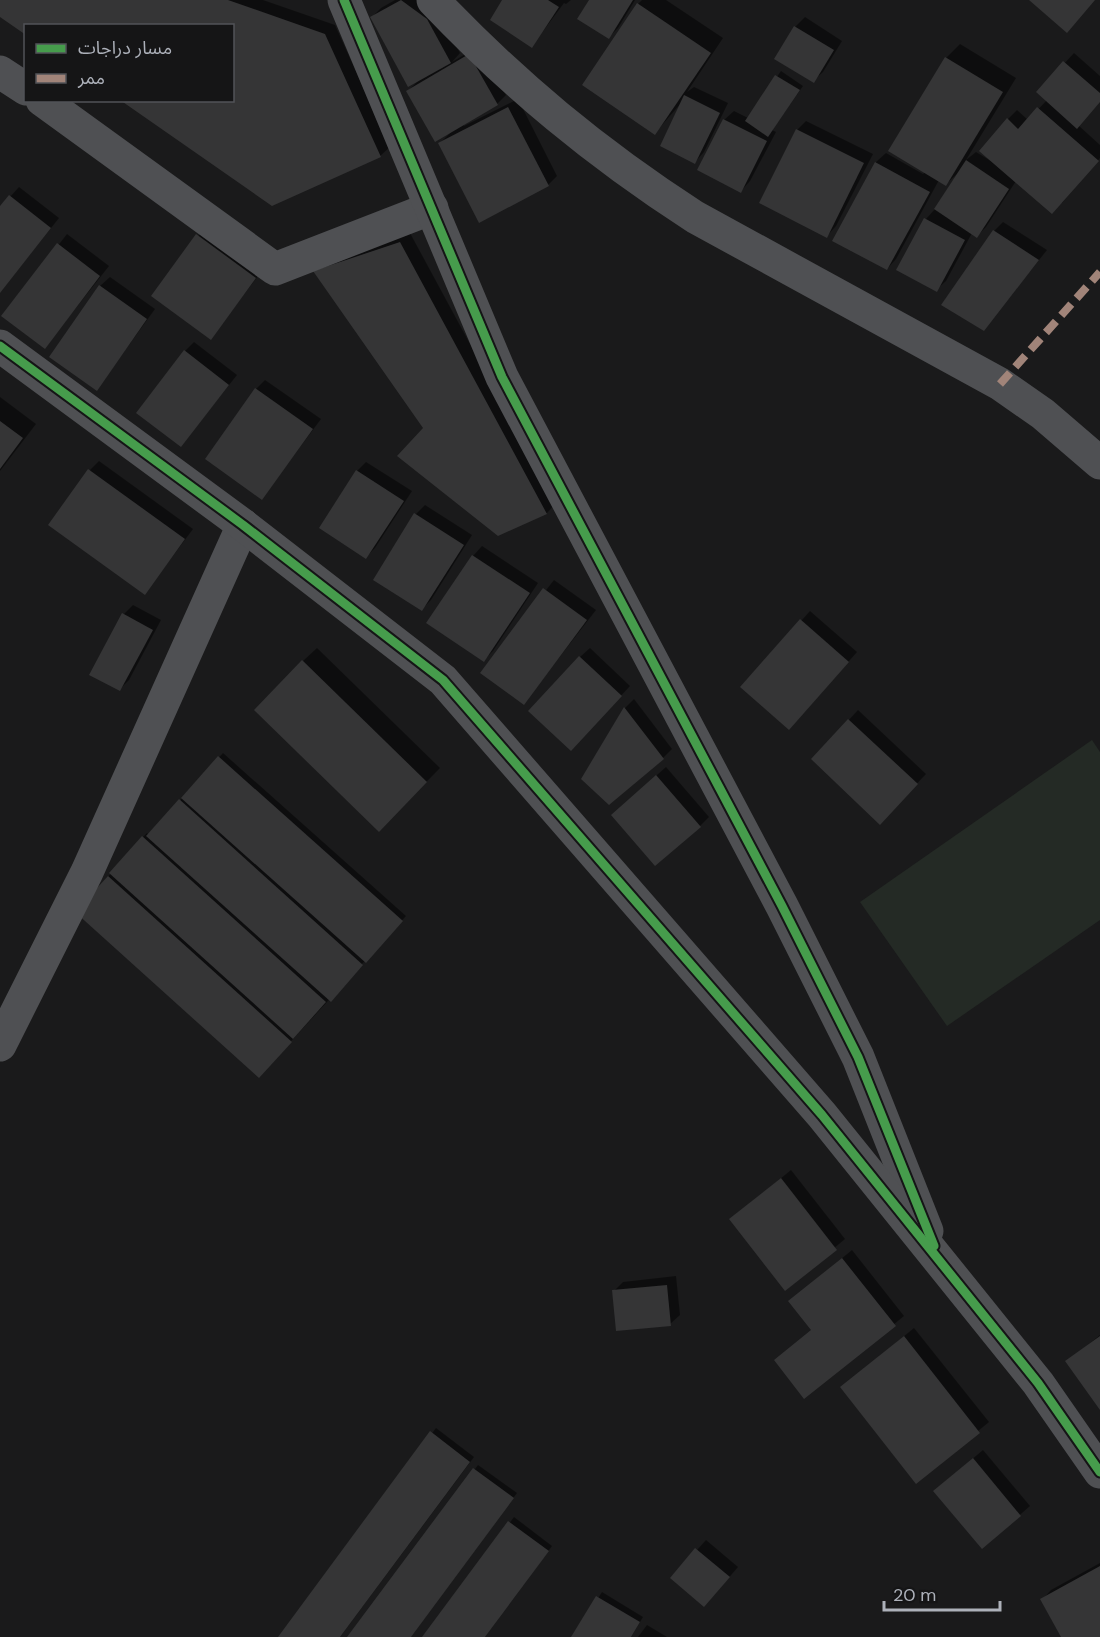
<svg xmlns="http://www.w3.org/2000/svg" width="1100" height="1637" viewBox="0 0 1100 1637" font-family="'DM Sans','Noto Sans Arabic',sans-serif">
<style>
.green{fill:#242a25}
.shadow{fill:#0007}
.building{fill:#353536}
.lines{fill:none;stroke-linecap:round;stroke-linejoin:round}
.minor{stroke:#4f5053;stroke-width:33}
.tertiary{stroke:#4f5053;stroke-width:33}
.quiet{stroke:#a18479;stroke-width:8;stroke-dasharray:15 8;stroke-linecap:butt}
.cycleway-casing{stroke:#151516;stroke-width:13}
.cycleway{stroke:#469c4c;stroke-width:9}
</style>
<rect width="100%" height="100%" fill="#1a1a1b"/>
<polygon class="green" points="1092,740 1100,752 1100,920 947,1026 860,902"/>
<g class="shadow">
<polygon points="0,0 263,0 335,25 390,147 380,156 232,100 232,26 0,15"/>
<polygon points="395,0 424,0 436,10 460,53 452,62 479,46 506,95 497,104 463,124 464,126 518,99 557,176 548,185 440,143 451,132 408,91 419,80 372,17 381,8"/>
<polygon points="504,0 571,0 566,4 564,3 532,46"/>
<polygon points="591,0 635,0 618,28 609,37"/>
<polygon points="642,0 666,0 723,38 687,92 694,87 728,103 704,152 695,162 682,102 655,133 638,4"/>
<polygon points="805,17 842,41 823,72 813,81 776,58 795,27"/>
<polygon points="960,44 1016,78 966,160 976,152 991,161 1008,119 1017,110 1028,120 1047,100 1038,92 1074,53 1100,76 1100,101 1078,125 1100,145 1100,158 1062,203 1016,181 986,227 977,236 972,233 946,281 936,290 898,269 926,219 935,209 957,174 946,184 939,180 896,259 887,269 834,240 876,162 886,153 923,174 925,172 890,151 946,58"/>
<polygon points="781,71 803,86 772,130 776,132 750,181 741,191 724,120 734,111 748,118"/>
<polygon points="806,121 873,154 836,226 827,236 797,130"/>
<polygon points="19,187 59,218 0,292 0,208"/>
<polygon points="1003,222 1047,250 984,329 994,231"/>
<polygon points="207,225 264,268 211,338 153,296"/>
<polygon points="410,233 556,503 547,513 498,534 315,271"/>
<polygon points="67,234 109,266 45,347 3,316"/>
<polygon points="110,277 155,309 97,389 100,286"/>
<polygon points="194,342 237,375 181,445 185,351"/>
<polygon points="265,380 321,419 262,498 256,389"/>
<polygon points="0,397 36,424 0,471"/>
<polygon points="99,461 193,529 145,593 90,470"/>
<polygon points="366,462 412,491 375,548 366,557 357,471"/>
<polygon points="425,505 472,535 431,600 422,609 416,514"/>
<polygon points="482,546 538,583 493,651 484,660 428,623 473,556"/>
<polygon points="554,580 596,610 524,703 482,672"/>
<polygon points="133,605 161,620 129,680 119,690 124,614"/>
<polygon points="810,611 857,652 798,719 742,687"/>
<polygon points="317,648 440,768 379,830 303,661"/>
<polygon points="590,648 630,686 580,740 580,657"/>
<polygon points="634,699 672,749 663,758 583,779 625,708"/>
<polygon points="858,710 926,774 889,813 813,759"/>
<polygon points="223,753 406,916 259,1076 77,912 143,837 147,833 149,835"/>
<polygon points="666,767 709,817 700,826 622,806"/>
<polygon points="791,1170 845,1239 785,1289 731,1219"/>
<polygon points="852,1250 904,1316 805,1397 812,1329 790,1301"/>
<polygon points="676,1276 680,1315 670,1324 614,1291 623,1282"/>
<polygon points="914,1328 989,1422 916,1482 842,1387"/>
<polygon points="1100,1335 1100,1408 1067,1362"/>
<polygon points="436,1428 474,1457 340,1637 280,1637"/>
<polygon points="983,1450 1030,1506 983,1547 945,1482"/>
<polygon points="478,1465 517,1493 410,1637 349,1637"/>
<polygon points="514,1517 552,1546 485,1637 424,1637"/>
<polygon points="706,1540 738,1567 713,1596 672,1578"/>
<polygon points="1100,1563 1100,1637 1063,1637 1042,1600 1051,1590"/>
<polygon points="602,1592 643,1617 631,1637 573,1637"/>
<polygon points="647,1625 667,1637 638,1637"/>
</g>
<g class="building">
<polygon points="0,0 228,0 325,34 381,157 272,206 120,100 232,100 232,26 26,26 26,35 0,17"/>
<polygon points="401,0 427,19 451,63 408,87 370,17"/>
<polygon points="502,0 548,0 559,7 532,48 490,20"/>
<polygon points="589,0 633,0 609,39 577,19"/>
<polygon points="1029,0 1095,0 1067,33"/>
<polygon points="637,3 711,53 655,135 582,85"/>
<polygon points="794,26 834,50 814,83 774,59"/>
<polygon points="469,54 498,105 435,142 406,91"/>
<polygon points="945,57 1003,92 946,186 888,151"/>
<polygon points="1063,61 1100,93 1100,102 1077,129 1036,92"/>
<polygon points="775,75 800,90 768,137 745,121"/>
<polygon points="684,95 720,113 695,164 660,146"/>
<polygon points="508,107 549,186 479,223 438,143"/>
<polygon points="1037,107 1099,161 1052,214 979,151 1007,118 1018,129"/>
<polygon points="723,119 767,141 741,193 697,170"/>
<polygon points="796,129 864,163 827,238 759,203"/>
<polygon points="966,160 1009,189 977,238 934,209"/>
<polygon points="875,162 930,192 887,270 832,241"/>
<polygon points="9,195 51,228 0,293 0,206"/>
<polygon points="924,218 965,240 937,292 896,270"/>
<polygon points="993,230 1039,260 984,331 941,305"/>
<polygon points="196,234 256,278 211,340 151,296"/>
<polygon points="400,242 547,514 498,536 397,456 423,428 313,271"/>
<polygon points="57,243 100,276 45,349 1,316"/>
<polygon points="99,285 147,319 97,391 49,357"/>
<polygon points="184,350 229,385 181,447 136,413"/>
<polygon points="255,388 313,429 262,500 205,459"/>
<polygon points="0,421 23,438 0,469"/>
<polygon points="88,469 185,539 145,595 48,525"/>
<polygon points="356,470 404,501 366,559 319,528"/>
<polygon points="414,513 464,545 422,611 373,580"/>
<polygon points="472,555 530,593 484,662 426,623"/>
<polygon points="543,588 587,620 524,705 480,673"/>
<polygon points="122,613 153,630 120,691 89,675"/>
<polygon points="800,619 849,662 789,730 740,687"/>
<polygon points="579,656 622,696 571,751 528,711"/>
<polygon points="302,660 427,782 379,832 254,710"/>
<polygon points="624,707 664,759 609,805 581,779"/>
<polygon points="848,719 918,784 880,825 811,759"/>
<polygon points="218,756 403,921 366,963 181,798"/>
<polygon points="656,775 701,827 655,866 611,815"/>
<polygon points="179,799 363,965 331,1002 146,836"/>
<polygon points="142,836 326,1002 293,1039 109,873"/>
<polygon points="108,876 292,1042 259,1078 75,912"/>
<polygon points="781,1178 837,1250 785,1291 729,1219"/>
<polygon points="842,1258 896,1326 804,1399 774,1360 811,1330 788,1301"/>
<polygon points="667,1285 671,1326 616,1331 612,1290"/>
<polygon points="904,1336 980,1433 916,1484 840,1387"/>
<polygon points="1100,1336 1100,1410 1065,1361"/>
<polygon points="430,1431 470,1462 340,1637 278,1637"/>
<polygon points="973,1458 1021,1516 982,1549 933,1491"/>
<polygon points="473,1468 514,1498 411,1637 347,1637"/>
<polygon points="508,1521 549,1551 485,1637 422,1637"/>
<polygon points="695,1548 730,1577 704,1607 670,1578"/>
<polygon points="1100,1566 1100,1637 1061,1637 1040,1599"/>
<polygon points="596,1596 640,1622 631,1637 571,1637"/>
</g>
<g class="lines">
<g class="minor">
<path d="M 433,0 C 514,85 596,153 695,217 L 1000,384 L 1043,414 L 1100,463"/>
<polyline points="0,72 26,89"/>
<polyline points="42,100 275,269 432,208"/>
<polyline points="0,1045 87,872 243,525"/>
</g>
<g class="tertiary">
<polyline points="344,0 502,377 782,906 858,1057 927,1231"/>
<polyline points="0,346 243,525 443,680 822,1115 1038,1383 1100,1472"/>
</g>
<polyline class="quiet" points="1000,384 1100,272"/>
<defs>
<g id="cycleway">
<polyline points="344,0 502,377 782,906 858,1057 934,1246"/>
<polyline points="0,346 243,525 443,680 822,1115 1038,1383 1100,1472"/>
</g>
</defs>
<use href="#cycleway" class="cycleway-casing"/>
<use href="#cycleway" class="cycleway"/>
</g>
<rect x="24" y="24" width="210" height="78" fill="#151516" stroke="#525358" stroke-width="1.5"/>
<rect x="36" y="44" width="30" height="9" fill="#469c4c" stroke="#525358" stroke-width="1.5"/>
<text x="78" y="54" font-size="18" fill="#adb1ba">مسار دراجات</text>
<rect x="36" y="74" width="30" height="9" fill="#a18479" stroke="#525358" stroke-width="1.5"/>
<text x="78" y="84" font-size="18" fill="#adb1ba">ممر</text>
<path d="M884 1601v9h116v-9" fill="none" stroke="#adb1ba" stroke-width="3"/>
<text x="893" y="1601" font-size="18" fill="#adb1ba" stroke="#151516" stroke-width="4.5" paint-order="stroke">20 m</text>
</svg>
